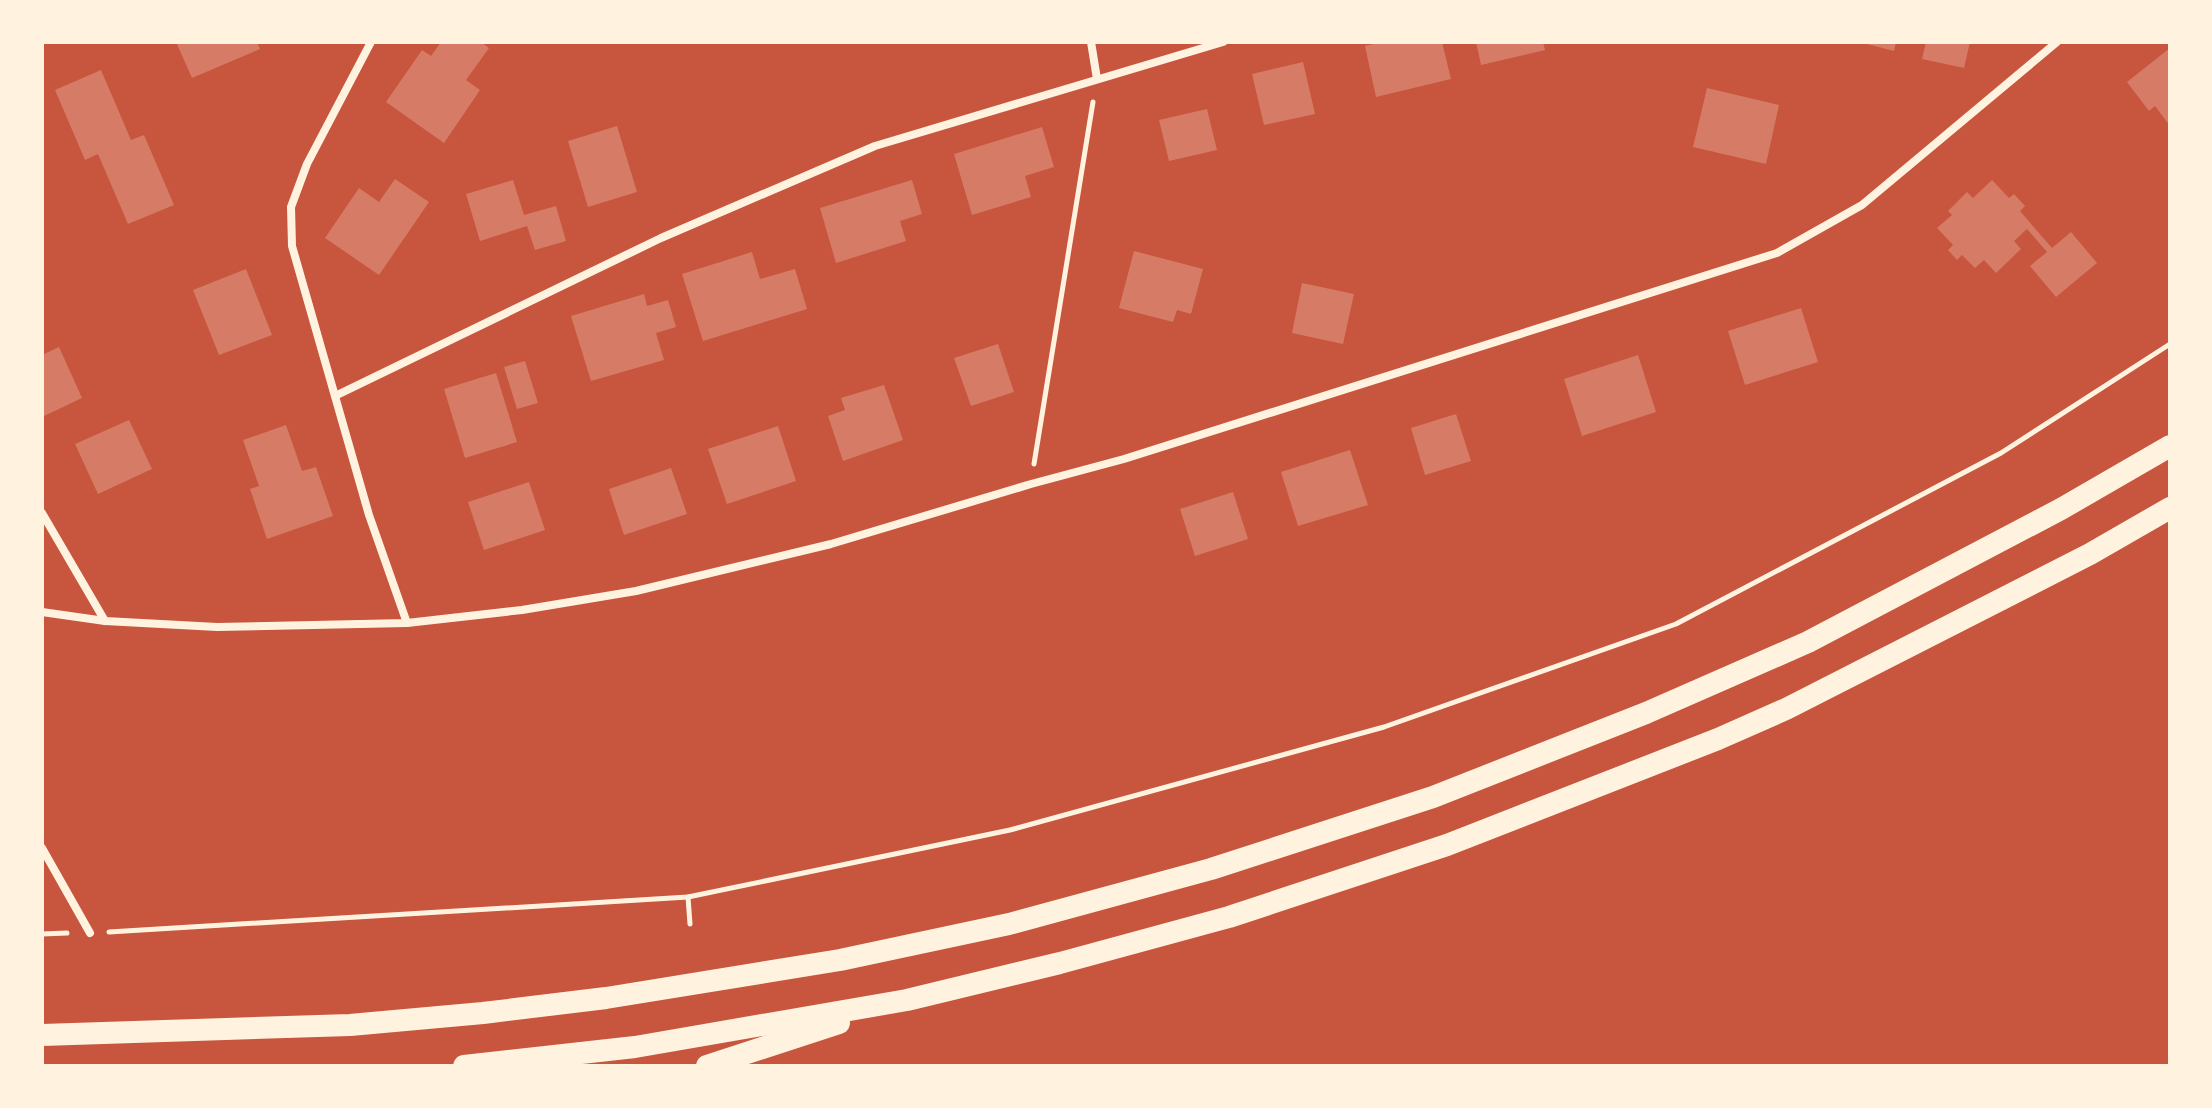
<svg xmlns="http://www.w3.org/2000/svg" width="2212" height="1108" viewBox="0 0 2212 1108" font-family="Arial,sans-serif">
<style>
.building{fill:#d67c66}
.lines{fill:none;stroke-linecap:round;stroke-linejoin:round}
.path{stroke:#fff3e0;stroke-width:5}
.minor{stroke:#fff3e0;stroke-width:8}
.trunk{stroke:#fff3e0;stroke-width:22}
</style>
<rect width="100%" height="100%" fill="#c8553d"/>
<g class="building">
<polygon points="176,42 257,42 260,49 192,78"/>
<polygon points="441,42 481,42 489,48 466,80 480,90 444,143 386,102 422,50 431,56"/>
<polygon points="1382,42 1442,42 1451,79 1376,97 1365,46"/>
<polygon points="1476,42 1543,42 1545,50 1481,65"/>
<polygon points="1859,42 1896,42 1894,51"/>
<polygon points="1926,42 1970,42 1964,68 1922,59"/>
<polygon points="2170,48 2170,126 2155,106 2149,111 2127,82"/>
<polygon points="1303,62 1315,114 1264,125 1252,74"/>
<polygon points="101,70 131,140 144,135 174,205 128,224 98,154 85,160 55,90"/>
<polygon points="1707,88 1779,105 1766,164 1693,147"/>
<polygon points="1207,109 1217,150 1169,161 1159,120"/>
<polygon points="617,126 637,192 588,207 568,141"/>
<polygon points="1042,127 1054,167 1025,176 1031,197 972,215 954,154"/>
<polygon points="395,179 429,202 379,275 325,238 359,188 379,202"/>
<polygon points="513,180 524,215 556,206 566,241 535,250 527,226 480,241 466,194"/>
<polygon points="912,180 922,214 900,221 906,241 836,263 820,208"/>
<polygon points="1992,180 2009,198 2014,194 2025,206 2020,211 2052,248 2071,232 2097,263 2056,297 2030,266 2047,252 2027,229 2014,241 2021,249 1996,273 1984,260 1975,268 1962,255 1957,260 1948,250 1953,245 1937,228 1952,215 1948,211 1967,192 1973,198"/>
<polygon points="1134,251 1203,269 1191,314 1177,310 1173,322 1119,308"/>
<polygon points="752,252 760,279 795,269 807,309 703,341 682,274"/>
<polygon points="246,269 272,335 219,355 193,290"/>
<polygon points="1302,283 1354,294 1343,344 1292,333"/>
<polygon points="644,294 647,306 668,300 676,327 656,333 664,360 591,381 571,316"/>
<polygon points="1801,308 1818,362 1745,385 1728,331"/>
<polygon points="998,344 1014,392 971,406 954,358"/>
<polygon points="59,347 82,398 42,417 42,355"/>
<polygon points="1638,355 1656,412 1582,436 1564,379"/>
<polygon points="525,361 538,403 517,409 504,367"/>
<polygon points="496,373 517,442 465,458 444,389"/>
<polygon points="884,385 903,440 843,461 828,416 845,410 841,398"/>
<polygon points="1456,414 1471,461 1425,475 1411,428"/>
<polygon points="129,420 152,469 98,494 75,444"/>
<polygon points="286,425 302,471 316,467 333,516 267,539 250,489 259,486 243,440"/>
<polygon points="778,426 796,481 727,504 708,449"/>
<polygon points="1350,450 1368,505 1298,526 1281,472"/>
<polygon points="671,468 687,514 624,535 609,489"/>
<polygon points="529,482 545,530 484,550 468,502"/>
<polygon points="1233,492 1248,539 1195,556 1180,509"/>
</g>
<g class="lines">
<g class="path">
<polyline points="1034,464 1093,102"/>
<polyline points="688,897 690,924"/>
<polyline points="109,932 688,897 1010,830 1384,727 1676,624 2001,453 2170,344"/>
<polyline points="42,934 67,933"/>
</g>
<g class="minor">
<polyline points="371,42 307,164 291,207 292,246 369,515 407,623"/>
<polyline points="1091,42 1097,79"/>
<polyline points="335,396 661,238 875,146 1223,42"/>
<polyline points="42,513 105,621"/>
<polyline points="42,612 105,621 217,627 407,623 522,610 636,591 831,544 1031,484 1124,459 1777,253 1862,205 2057,42"/>
<polyline points="42,848 90,933"/>
</g>
<g class="trunk">
<polyline points="42,1035 350,1025 483,1013 606,998 840,960 1009,924 1211,869 1433,797 1646,713 1808,642 2061,509 2170,446"/>
<polyline points="464,1066 635,1047 907,1000 1060,963 1229,917 1447,845 1718,739 1786,709 2090,554 2170,508"/>
<polyline points="707,1066 839,1023"/>
</g>
</g>
<rect width="2212" height="1108" fill="none" stroke="#fff3e0" stroke-width="88"/>
</svg>
